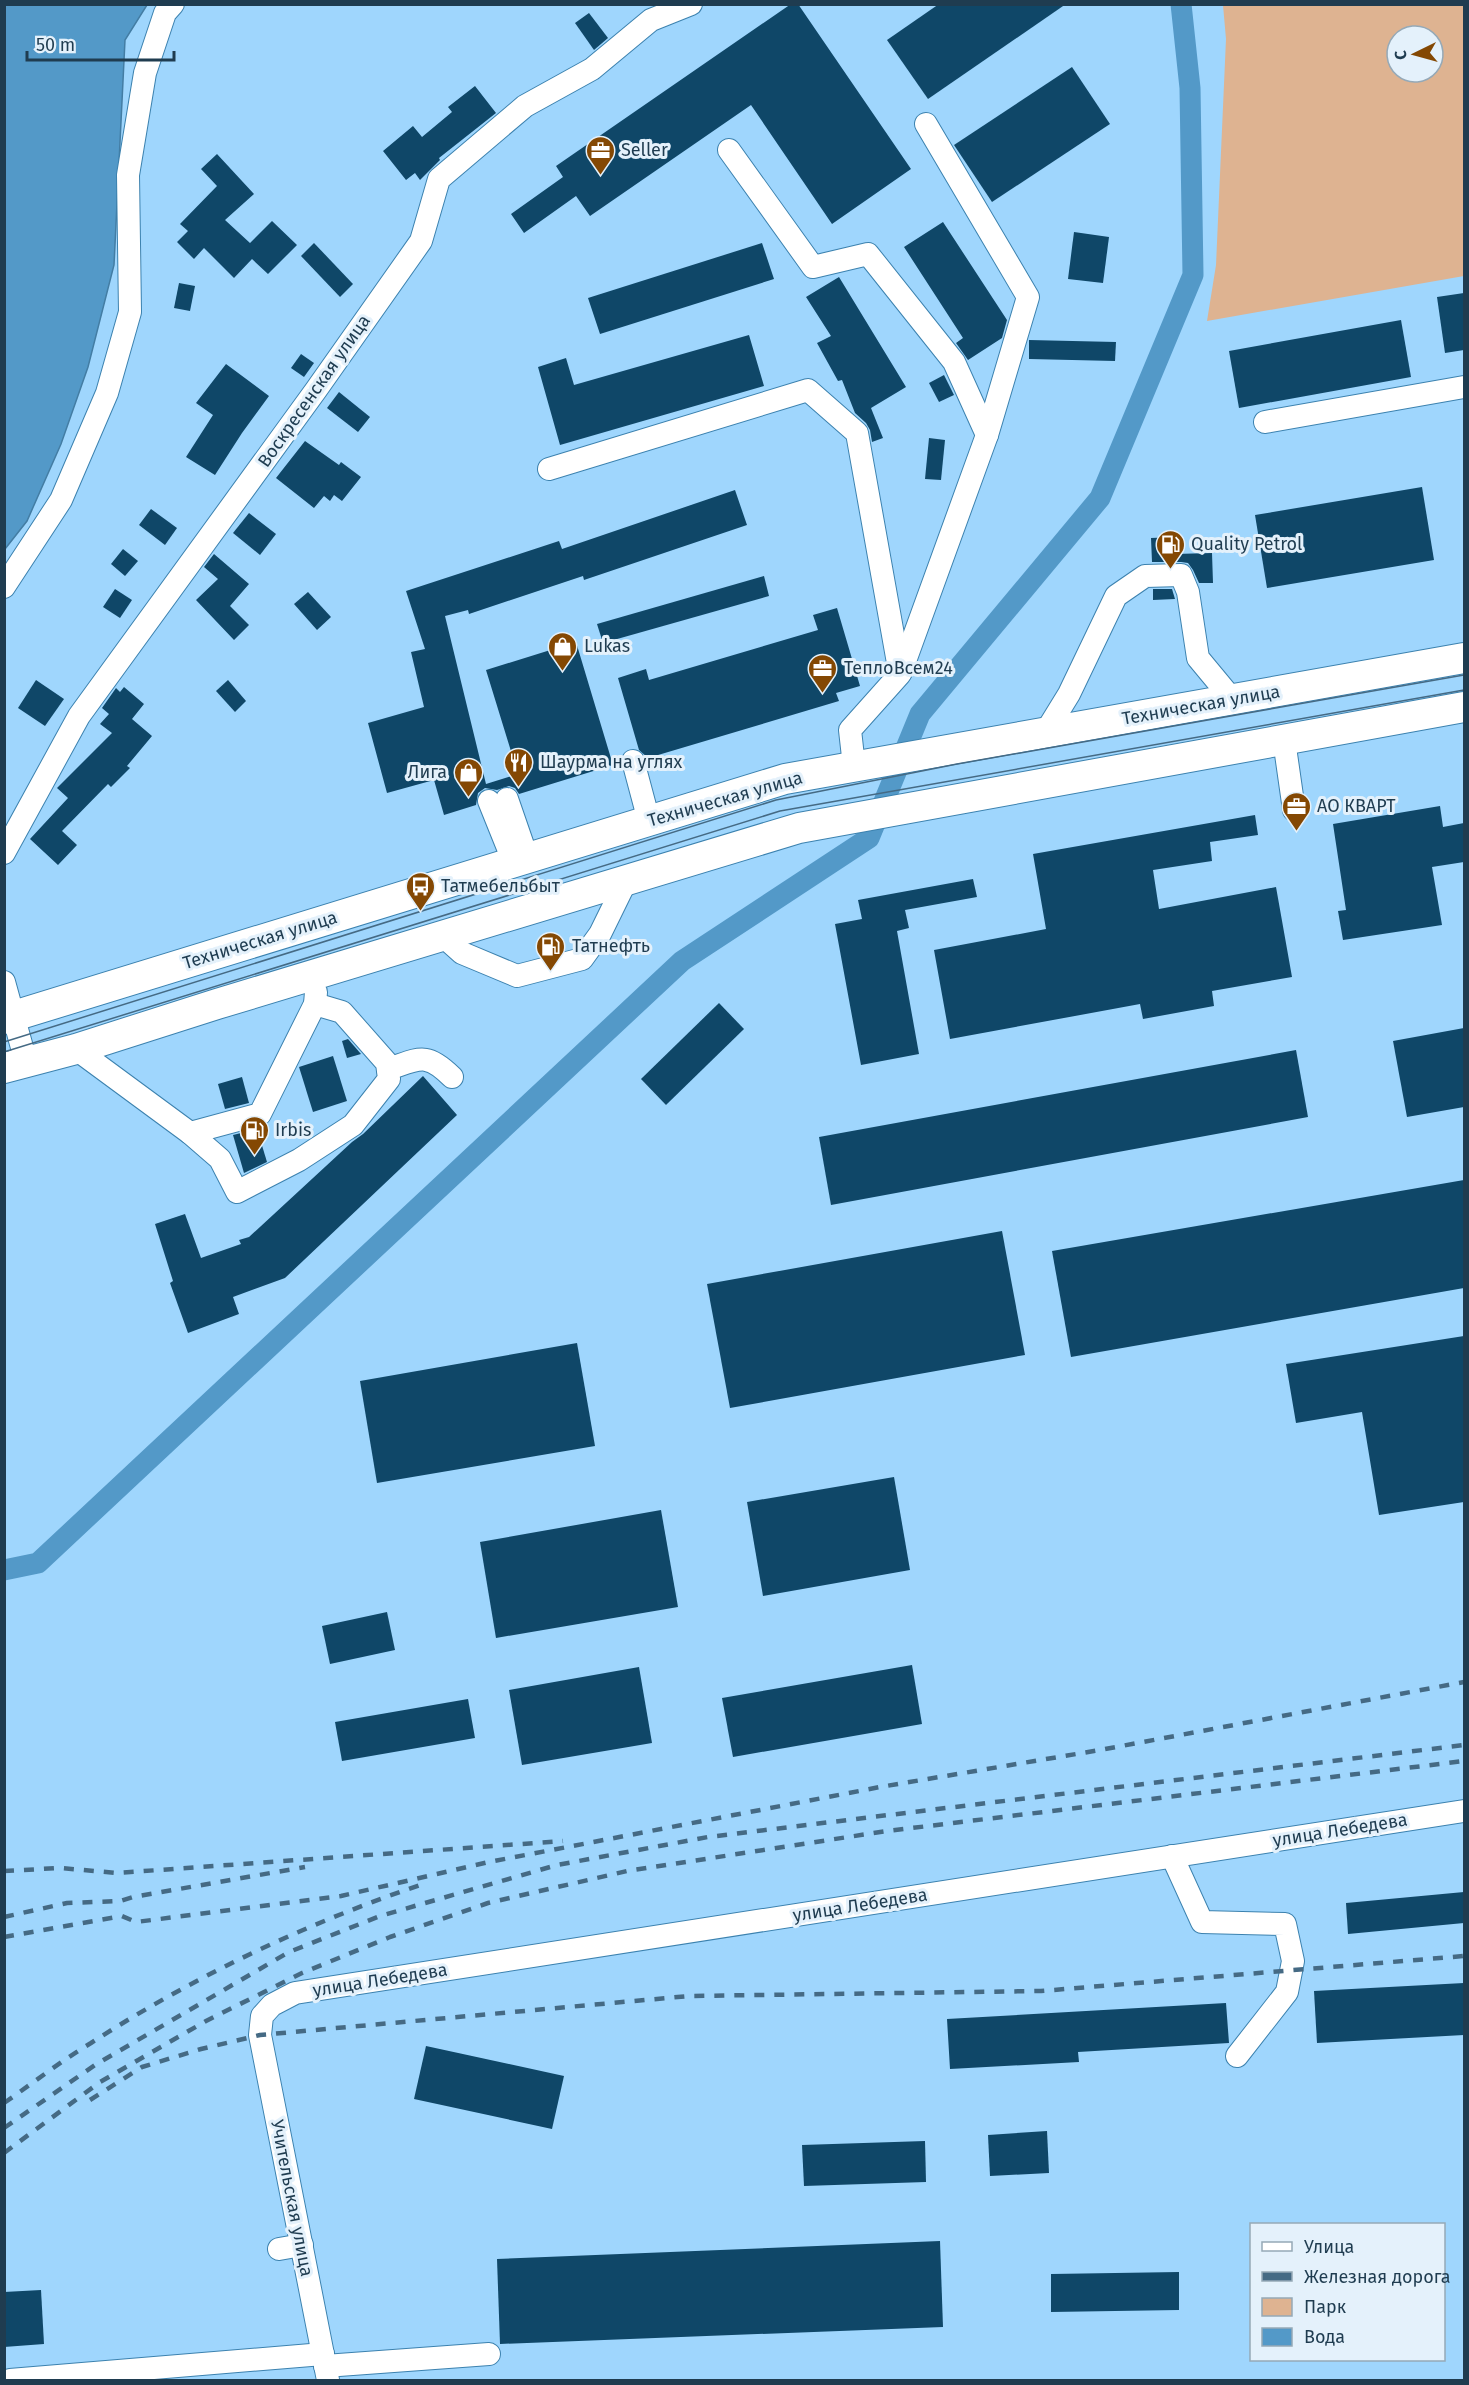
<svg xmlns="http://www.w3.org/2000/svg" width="1469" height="2385" viewBox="0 0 1469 2385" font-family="'Fira Sans',sans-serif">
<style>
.green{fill:#deb391;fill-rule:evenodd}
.water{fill:#5399c8;stroke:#437da4;stroke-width:1.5}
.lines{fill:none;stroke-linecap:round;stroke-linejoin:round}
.canal{stroke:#5399c8;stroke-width:21}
.building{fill:#0f4768}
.minor-casing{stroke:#3c82af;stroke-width:24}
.major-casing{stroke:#3c82af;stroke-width:32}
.minor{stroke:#fff;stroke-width:22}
.major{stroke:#fff;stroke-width:30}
.tram{stroke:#456a84;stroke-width:1.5}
.rail{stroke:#456a84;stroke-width:4.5;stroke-dasharray:10 10;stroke-linecap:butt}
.labels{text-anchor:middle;stroke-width:6;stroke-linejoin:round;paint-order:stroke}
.poi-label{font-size:18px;fill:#1f3c50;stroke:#e4f1fb;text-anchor:start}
.street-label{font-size:18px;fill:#1f3c50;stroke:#e4f1fb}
</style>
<rect width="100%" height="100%" fill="#9fd6fd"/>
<path class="green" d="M 1223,5 L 1464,5 L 1464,276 L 1207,321 L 1216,265 L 1226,39 ZM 1397,36 L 1433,36 L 1433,72 L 1397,72 Z"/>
<polygon class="water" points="5,5 147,5 125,40 114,265 88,367 61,444 27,521 5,549"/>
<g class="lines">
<polyline class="canal" points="4,1570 38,1563 682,961 869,838 920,714 1100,498 1193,275 1190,88 1181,4"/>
</g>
<g class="building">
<polygon points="791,4 798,4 911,169 832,224 751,105 590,216 576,196 524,233 511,214 563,177 556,166"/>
<polygon points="939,4 1066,4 928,99 887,40"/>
<polygon points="589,13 608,38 594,50 575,23"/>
<polygon points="1072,67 1110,124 992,202 954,145"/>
<polygon points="475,86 496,113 439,158 440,160 420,180 415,173 406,180 383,151 413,126 422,137 452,112 448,107"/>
<polygon points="217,154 254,194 225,220 250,243 272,221 297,245 268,274 252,259 234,278 204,248 194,259 177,242 188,231 180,224 217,186 201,169"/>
<polygon points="943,222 1007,320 1002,338 968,360 956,343 963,338 904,247"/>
<polygon points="1074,232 1109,237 1103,283 1068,279"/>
<polygon points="314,243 353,284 340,297 301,256"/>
<polygon points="762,243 774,279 600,334 588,298"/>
<polygon points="839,277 906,387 871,408 883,438 872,442 870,430 866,423 855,413 842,380 838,381 817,343 831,336 806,297"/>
<polygon points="179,283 195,286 190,311 174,308"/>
<polygon points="1464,293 1464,350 1445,353 1437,297"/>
<polygon points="1401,320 1411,377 1239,408 1229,351"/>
<polygon points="749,335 764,386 560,445 538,367 566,358 574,385"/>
<polygon points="1029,340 1116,342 1115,361 1029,359"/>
<polygon points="301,354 314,363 304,377 291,368"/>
<polygon points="226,364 269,396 242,433 215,475 186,457 213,415 196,403"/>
<polygon points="944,375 954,395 939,402 929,383"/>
<polygon points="339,392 370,417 358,432 327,408"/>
<polygon points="929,438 945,440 941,480 925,479"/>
<polygon points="305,441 339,465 341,462 361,477 342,501 334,495 330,501 324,496 314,508 276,478"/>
<polygon points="1422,487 1434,560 1267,588 1255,515"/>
<polygon points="735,490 747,525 584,580 583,576 469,614 468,610 445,616 486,784 518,774 486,670 576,642 613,765 519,794 515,788 509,786 497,790 485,788 478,793 476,805 444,815 434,780 387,793 368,723 424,707 411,652 425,649 406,591 559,541 562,549"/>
<polygon points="151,509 177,528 165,545 139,525"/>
<polygon points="249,513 276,534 260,555 233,533"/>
<polygon points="1175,537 1175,554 1212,553 1213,583 1199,583 1193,570 1188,563 1181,562 1152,562 1151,538"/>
<polygon points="123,549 138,561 125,576 111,564"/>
<polygon points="214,554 249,584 230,606 249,625 234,640 196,600 218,579 204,567"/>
<polygon points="764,576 769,596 603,643 597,624"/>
<polygon points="115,589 132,600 120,618 103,607"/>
<polygon points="1153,589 1172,589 1175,599 1153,600"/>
<polygon points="308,592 331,617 317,630 294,604"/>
<polygon points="837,608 860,686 836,693 839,701 648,758 639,750 618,678 646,669 649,680 818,630 813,615"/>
<polygon points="36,680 64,699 45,726 18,708"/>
<polygon points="228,680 246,701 235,712 216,691"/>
<polygon points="124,687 144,704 132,719 152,736 127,766 130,768 111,787 108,784 62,831 77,845 58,865 30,839 68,798 57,788 112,733 100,724 109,714 102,708 116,688 120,692"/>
<polygon points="1440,806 1443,827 1464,823 1464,862 1432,867 1442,925 1343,940 1338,911 1346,910 1333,824"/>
<polygon points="1255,815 1258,835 1210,842 1212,861 1153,870 1159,909 1276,887 1292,977 1212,991 1214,1006 1143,1019 1140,1004 950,1039 934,950 1046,929 1033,854"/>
<polygon points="973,879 977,897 905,910 909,928 897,931 919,1054 861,1065 835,924 862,919 858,900"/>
<polygon points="719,1003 744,1029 666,1105 641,1079"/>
<polygon points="1464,1028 1464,1107 1407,1117 1393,1041"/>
<polygon points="348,1039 361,1054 347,1058 342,1041"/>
<polygon points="1296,1050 1308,1117 831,1205 819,1137"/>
<polygon points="333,1056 347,1101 313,1112 299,1067"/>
<polygon points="423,1076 457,1115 285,1278 233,1297 239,1314 188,1333 170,1283 173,1281 155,1224 185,1214 201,1258 241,1244 239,1240 249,1237 352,1142 363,1134"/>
<polygon points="242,1077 249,1103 225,1109 218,1084"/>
<polygon points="257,1129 267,1162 244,1173 233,1135"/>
<polygon points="1464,1180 1464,1288 1071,1357 1052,1251"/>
<polygon points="1002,1231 1025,1355 730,1408 707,1284"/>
<polygon points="1464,1336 1464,1502 1379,1515 1362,1412 1296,1423 1286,1364"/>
<polygon points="577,1343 595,1446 377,1483 360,1381"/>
<polygon points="894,1477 910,1570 763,1596 747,1502"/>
<polygon points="661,1510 678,1607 496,1638 480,1542"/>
<polygon points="387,1612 395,1650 330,1664 322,1626"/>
<polygon points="912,1665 922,1724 733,1757 722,1698"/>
<polygon points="639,1667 652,1743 522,1765 509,1690"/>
<polygon points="468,1699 475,1738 342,1761 335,1722"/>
<polygon points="1464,1892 1464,1923 1348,1934 1346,1903"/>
<polygon points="1464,1983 1464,2035 1317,2043 1314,1991"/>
<polygon points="1226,2003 1229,2043 1078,2052 1079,2062 950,2069 947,2019"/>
<polygon points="426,2046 564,2076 552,2129 414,2099"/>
<polygon points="1047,2131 1049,2173 990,2176 988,2135"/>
<polygon points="925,2141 926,2182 804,2186 802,2145"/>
<polygon points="940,2241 943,2327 500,2344 497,2259"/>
<polygon points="1179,2272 1179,2310 1051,2312 1051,2274"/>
<polygon points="41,2290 44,2344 4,2347 4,2292"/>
</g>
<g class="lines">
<defs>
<g id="minor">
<polyline points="729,150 813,267 868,254 954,362 987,435"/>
<polyline points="1265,422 1464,387"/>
<polyline points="549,469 808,390 857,433 900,674 850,730 854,766"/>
<polyline points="4,587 61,500 107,393 130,312 128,175 145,73 165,13 173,4"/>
<polyline points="901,672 987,435 1028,297 926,124"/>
<polyline points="1045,733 1069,694 1116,596 1145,576 1181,575 1188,592 1198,658 1232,699"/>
<polyline points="1284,740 1294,810"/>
<polyline points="633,761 649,821"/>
<polyline points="507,799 527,857"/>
<polyline points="489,801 514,863"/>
<polyline points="4,853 79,716 316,390 421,241 439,179 525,106 592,69 651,20 691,4"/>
<polyline points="443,936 462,953 517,976 582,959 600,934 626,881"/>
<polyline points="4,982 26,1062"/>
<polyline points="76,1049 190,1133 260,1114 315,1004 316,992"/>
<path d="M 388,1069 C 419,1059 426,1051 452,1077"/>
<polyline points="190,1133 220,1159 237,1192 299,1160 353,1125 389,1079 387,1063 342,1012 315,1004"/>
<polyline points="1172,1856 1202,1922 1285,1924 1293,1961 1287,1992 1237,2056"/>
<polyline points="279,2249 302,2245"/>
<polyline points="325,2366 489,2354"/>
<polyline points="10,2380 323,2354"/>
<polyline points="328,2380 260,2035 262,2016 272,2005 295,1993 1464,1811"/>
</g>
<g id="major">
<polyline points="4,1019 785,779 1464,658"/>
<polyline points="4,1068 76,1049 217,1004 799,828 1464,707"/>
</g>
</defs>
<use href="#minor" class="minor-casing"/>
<use href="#major" class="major-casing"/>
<use href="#minor" class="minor"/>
<use href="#major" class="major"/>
<g class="tram">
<polyline points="4,1042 776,800 957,764 1464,675"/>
<polyline points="4,1052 780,811 1464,690"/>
</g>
<g class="rail">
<polyline points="4,1871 60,1868 117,1873 563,1841"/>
<polyline points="4,1917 67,1903 120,1901 133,1897 305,1867"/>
<polyline points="4,1937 122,1916 136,1922 341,1896 489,1862 880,1787 1100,1750 1464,1682"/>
<polyline points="90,2100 142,2067 201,2049 260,2035 689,1996 1041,1991 1464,1956"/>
<path d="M 4,2103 C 33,2083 61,2061 91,2043 C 193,1977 305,1924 420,1885"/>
<polyline points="4,2128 95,2065 289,1952 380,1916 557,1865 708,1837 1464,1745"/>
<polyline points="4,2153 100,2082 206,2021 302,1973 390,1937 488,1903 627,1871 887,1831 1464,1761"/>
</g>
</g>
<defs>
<symbol id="office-pin" viewBox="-11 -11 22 30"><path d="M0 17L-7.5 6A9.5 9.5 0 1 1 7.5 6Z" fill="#844803" stroke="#e4f1fb"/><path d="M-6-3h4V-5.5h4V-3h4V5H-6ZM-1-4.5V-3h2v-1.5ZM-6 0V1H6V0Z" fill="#fff"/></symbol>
<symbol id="fuel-pin" viewBox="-11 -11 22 30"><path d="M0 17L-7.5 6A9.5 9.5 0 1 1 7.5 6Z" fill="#844803" stroke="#e4f1fb"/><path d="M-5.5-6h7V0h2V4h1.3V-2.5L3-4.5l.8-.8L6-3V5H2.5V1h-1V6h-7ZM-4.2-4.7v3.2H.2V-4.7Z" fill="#fff"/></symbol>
<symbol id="shop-pin" viewBox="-11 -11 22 30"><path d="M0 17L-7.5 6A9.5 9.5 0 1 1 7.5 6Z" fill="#844803" stroke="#e4f1fb"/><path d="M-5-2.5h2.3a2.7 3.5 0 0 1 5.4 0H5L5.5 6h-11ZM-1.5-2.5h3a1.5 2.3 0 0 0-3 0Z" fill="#fff"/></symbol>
<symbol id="restaurant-pin" viewBox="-11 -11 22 30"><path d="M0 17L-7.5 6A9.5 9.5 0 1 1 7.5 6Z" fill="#844803" stroke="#e4f1fb"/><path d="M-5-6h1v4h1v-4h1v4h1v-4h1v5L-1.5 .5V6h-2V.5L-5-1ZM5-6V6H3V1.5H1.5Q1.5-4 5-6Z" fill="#fff"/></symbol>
<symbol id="bus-pin" viewBox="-11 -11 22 30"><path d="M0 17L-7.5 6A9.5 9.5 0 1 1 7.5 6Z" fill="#844803" stroke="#e4f1fb"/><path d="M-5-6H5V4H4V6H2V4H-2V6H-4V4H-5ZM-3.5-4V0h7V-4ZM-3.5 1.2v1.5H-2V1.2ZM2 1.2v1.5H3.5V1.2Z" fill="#fff"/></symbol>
</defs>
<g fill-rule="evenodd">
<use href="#office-pin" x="584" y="134" width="33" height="45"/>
<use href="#fuel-pin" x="1154" y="528" width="33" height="45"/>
<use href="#shop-pin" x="546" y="630" width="33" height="45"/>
<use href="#office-pin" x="806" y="652" width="33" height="45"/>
<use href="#restaurant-pin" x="502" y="746" width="33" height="45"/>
<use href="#shop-pin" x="452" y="756" width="33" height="45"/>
<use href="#office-pin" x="1280" y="790" width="33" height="45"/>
<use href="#bus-pin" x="404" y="870" width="33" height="45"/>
<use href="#fuel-pin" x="534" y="930" width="33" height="45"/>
<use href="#fuel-pin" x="238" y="1114" width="33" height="45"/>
</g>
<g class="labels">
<g class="poi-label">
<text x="621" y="156">Seller</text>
<text x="1191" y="550">Quality Petrol</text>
<text x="584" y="652">Lukas</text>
<text x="844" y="674">ТеплоВсем24</text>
<text x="540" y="768">Шаурма на углях</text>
<text x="447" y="778" text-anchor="end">Лига</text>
<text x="1317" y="812">АО КВАРТ</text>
<text x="441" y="892">Татмебельбыт</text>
<text x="572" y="952">Татнефть</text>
<text x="275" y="1136">Irbis</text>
</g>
<g class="street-label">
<text transform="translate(314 391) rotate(-55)" y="6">Воскресенская улица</text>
<text transform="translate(1201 705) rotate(-10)" y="6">Техническая улица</text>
<text transform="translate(725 799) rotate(-16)" y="6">Техническая улица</text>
<text transform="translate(260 940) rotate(-17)" y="6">Техническая улица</text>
<text transform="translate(1340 1830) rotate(-9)" y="6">улица Лебедева</text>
<text transform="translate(860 1905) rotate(-9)" y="6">улица Лебедева</text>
<text transform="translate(380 1980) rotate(-9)" y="6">улица Лебедева</text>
<text transform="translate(292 2198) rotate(79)" y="6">Учительская улица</text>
</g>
</g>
<rect width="1469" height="2385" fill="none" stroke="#1f3c50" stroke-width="12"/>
<rect x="1250" y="2223" width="195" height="138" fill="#e4f1fb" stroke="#95a9b7" stroke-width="1.5"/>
<rect x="1262" y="2242" width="30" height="9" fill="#ffffff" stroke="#95a9b7" stroke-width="1.5"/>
<text x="1304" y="2253" font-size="18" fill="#1f3c50">Улица</text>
<rect x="1262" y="2272" width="30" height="9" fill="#456a84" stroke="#95a9b7" stroke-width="1.5"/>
<text x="1304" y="2283" font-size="18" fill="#1f3c50">Железная дорога</text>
<rect x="1262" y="2298" width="30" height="18" fill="#deb391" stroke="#95a9b7" stroke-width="1.5"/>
<text x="1304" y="2313" font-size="18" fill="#1f3c50">Парк</text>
<rect x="1262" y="2328" width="30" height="18" fill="#5399c8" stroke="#95a9b7" stroke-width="1.5"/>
<text x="1304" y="2343" font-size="18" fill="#1f3c50">Вода</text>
<g transform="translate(1415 54) rotate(265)"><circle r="28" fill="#e4f1fb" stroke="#95a9b7" stroke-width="1.5"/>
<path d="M0-4.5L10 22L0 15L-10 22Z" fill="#844803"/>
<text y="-9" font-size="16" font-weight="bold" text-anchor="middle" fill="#1f3c50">С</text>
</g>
<path d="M27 51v9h147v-9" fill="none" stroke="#1f3c50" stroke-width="3"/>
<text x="36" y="51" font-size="18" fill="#1f3c50" stroke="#e4f1fb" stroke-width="4.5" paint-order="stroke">50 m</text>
</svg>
